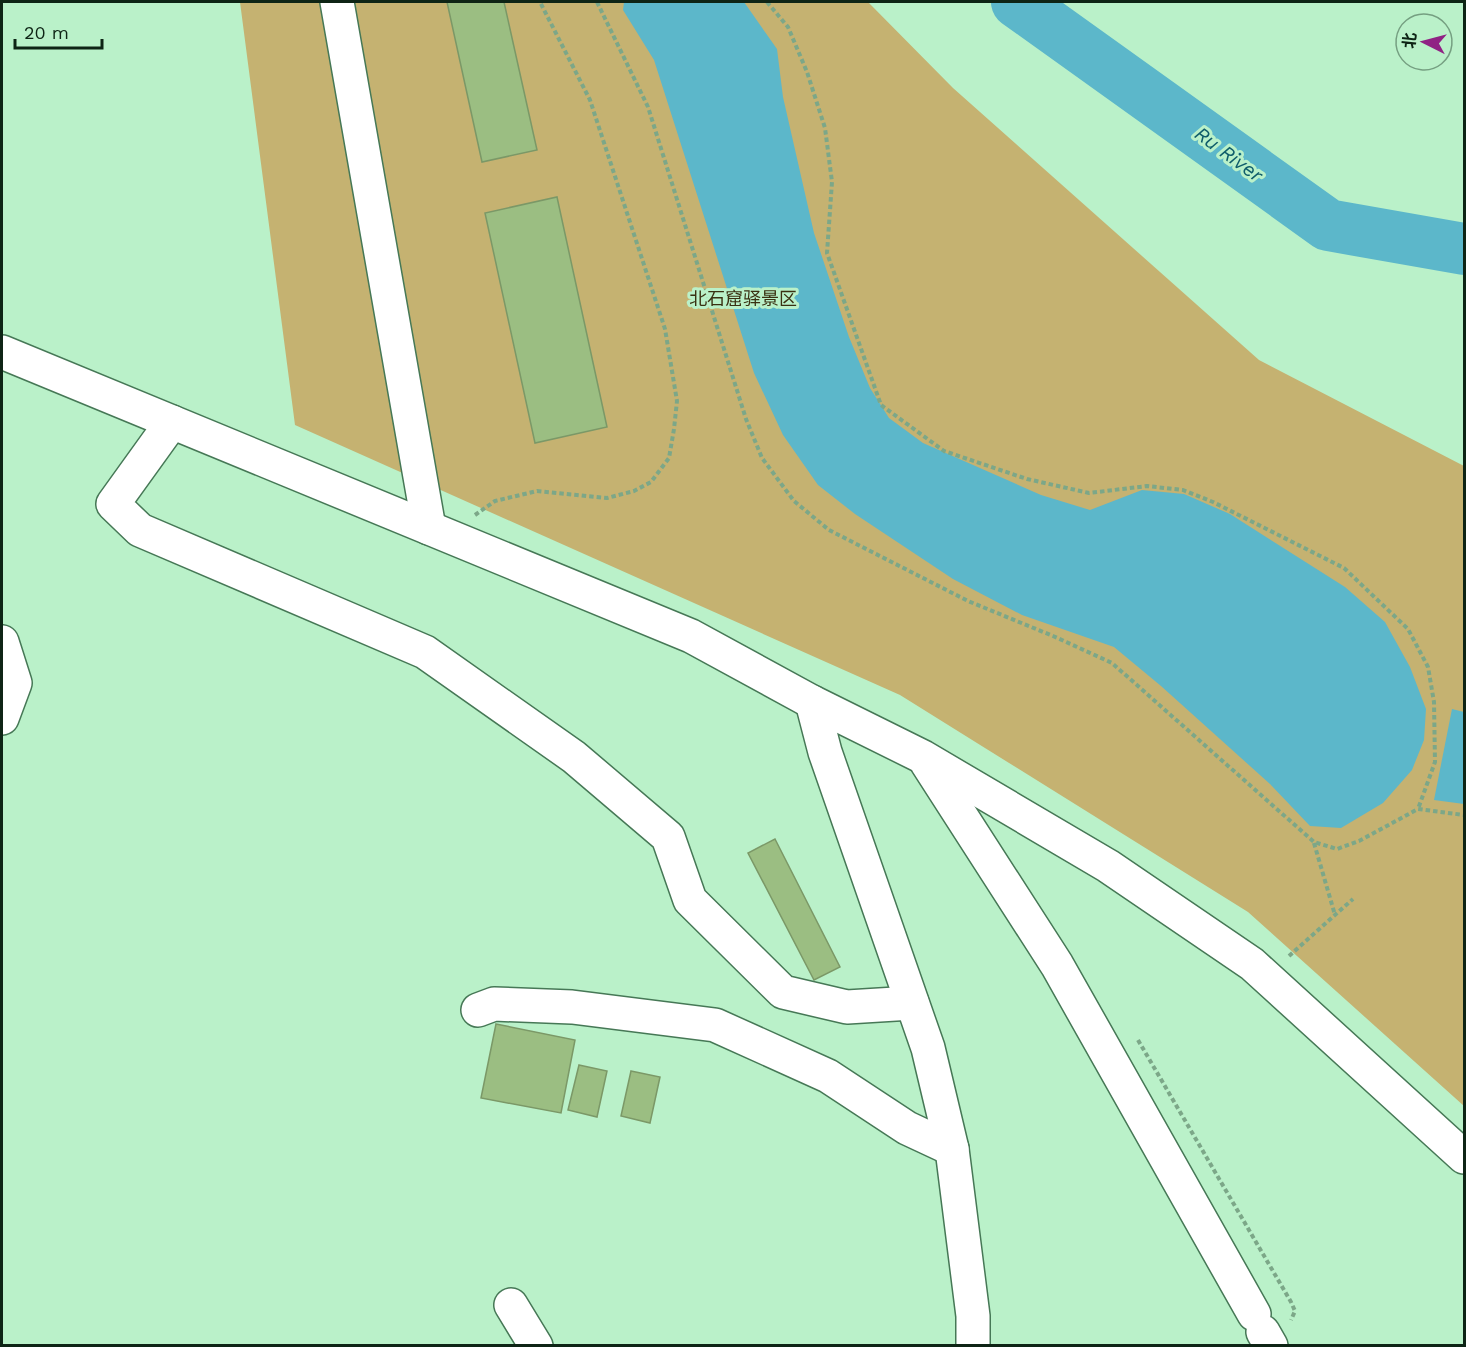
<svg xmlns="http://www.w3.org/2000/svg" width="1466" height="1347" viewBox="0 0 1466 1347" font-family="'Work Sans','Noto Sans SC',sans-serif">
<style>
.green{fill:#c5b271}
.water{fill:#5cb7ca}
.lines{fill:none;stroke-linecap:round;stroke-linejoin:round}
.river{stroke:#5cb7ca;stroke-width:52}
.building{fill:#9bbe82;stroke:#7b9867;stroke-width:1.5}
.minor-casing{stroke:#467856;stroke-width:36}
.path{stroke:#7ca788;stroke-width:4;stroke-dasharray:4.5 3;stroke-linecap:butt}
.minor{stroke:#fff;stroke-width:33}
.labels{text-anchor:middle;stroke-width:6;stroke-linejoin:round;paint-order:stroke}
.park-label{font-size:18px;fill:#3a3112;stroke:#baf1c9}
.water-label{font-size:20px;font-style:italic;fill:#0f5d6b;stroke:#baf1c9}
</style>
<rect width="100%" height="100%" fill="#baf1c9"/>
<polygon class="green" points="240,2 868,2 953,88 1259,360 1464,466 1464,1106 1248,912 900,695 295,425"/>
<g class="water">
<polygon points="624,2 744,2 777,49 783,97 814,233 849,337 870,388 889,418 923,443 1041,495 1090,510 1142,490 1184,494 1230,514 1345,587 1385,622 1410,667 1426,709 1424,740 1412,770 1383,803 1341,828 1310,826 1270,784 1161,686 1114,647 1022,615 953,579 855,514 818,485 783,435 754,373 654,60 623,10"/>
<polygon points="1452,709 1464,712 1464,804 1434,800"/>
</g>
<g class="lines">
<polyline class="river" points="1017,2 1328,225 1464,249"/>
</g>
<g class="building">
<polygon points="447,2 504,2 537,150 482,162"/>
<polygon points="557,197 607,427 535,443 485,213"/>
<polygon points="775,839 840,967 814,980 748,853"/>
<polygon points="496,1024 575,1040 561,1113 481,1098"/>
<polygon points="579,1065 607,1071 597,1117 568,1110"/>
<polygon points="631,1071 660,1077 650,1123 621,1116"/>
</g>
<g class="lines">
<defs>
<g id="minor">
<polyline points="337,2 429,528"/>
<polyline points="2,352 691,636 812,702 923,757 1108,866 1252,964 1464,1157"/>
<polyline points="172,422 113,504 140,530 425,652 574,757 668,837 690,900 783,992 847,1007 912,1003"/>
<polyline points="2,642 15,683 2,718"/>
<polyline points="812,702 825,752 928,1048 952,1149 973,1316 973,1346"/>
<polyline points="927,763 1057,965 1254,1314"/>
<polyline points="478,1010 494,1004 572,1007 715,1025 828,1076 907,1128 952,1149"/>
<polyline points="511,1305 536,1346"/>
<polyline points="1263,1332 1271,1346"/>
</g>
</defs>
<use href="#minor" class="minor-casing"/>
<g class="path">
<polyline points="597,2 648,107 746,419 762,458 794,501 829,530 968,601 1053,636 1112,663 1314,842 1337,849 1359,841 1418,809 1464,815"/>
<polyline points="767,2 788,27 807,72 825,128 832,182 827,253 881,405 944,451 1027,479 1089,493 1147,486 1183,490 1213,502 1344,568 1408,629 1428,667 1434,702 1435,762 1418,809"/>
<polyline points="475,515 495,501 537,491 607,498 634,491 651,482 669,458 674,429 677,401 665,329 590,100 540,2"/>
<polyline points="1314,843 1335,915"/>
<polyline points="1289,956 1353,899"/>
<polyline points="1138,1040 1291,1302 1295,1311 1291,1320"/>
</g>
<use href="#minor" class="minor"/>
</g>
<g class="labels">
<g class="park-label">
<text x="743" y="305">北石窟驿景区</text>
</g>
<g class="water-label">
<text transform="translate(1229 154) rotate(36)" y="7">Ru River</text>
</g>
</g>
<rect width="1466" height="1347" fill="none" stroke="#0e2415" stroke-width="6"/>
<g transform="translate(1424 42) rotate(276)"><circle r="28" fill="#baf1c9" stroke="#759f81" stroke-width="1.5"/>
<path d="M0-4.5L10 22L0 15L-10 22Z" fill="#902284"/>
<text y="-9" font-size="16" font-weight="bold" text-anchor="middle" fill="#0e2415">北</text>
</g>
<path d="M15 39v9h87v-9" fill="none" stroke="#0e2415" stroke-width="3"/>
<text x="24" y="39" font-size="18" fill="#0e2415" stroke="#baf1c9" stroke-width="4.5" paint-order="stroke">20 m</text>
</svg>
